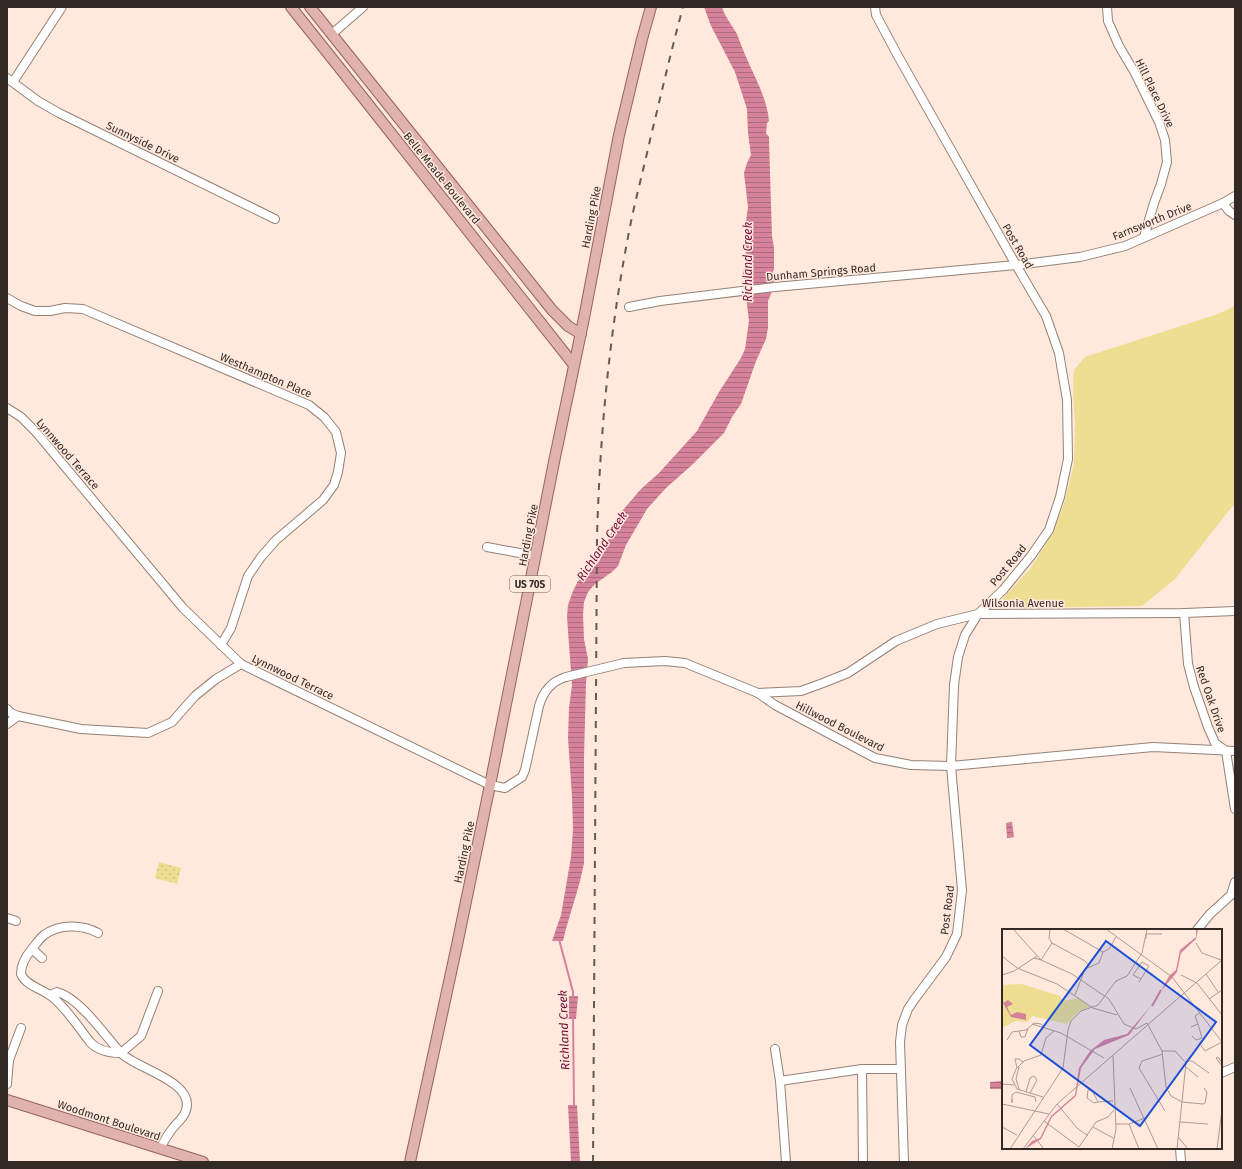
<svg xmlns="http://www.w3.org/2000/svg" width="1242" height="1169" viewBox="0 0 1242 1169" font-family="'Fira Sans',sans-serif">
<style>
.green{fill:#edde91}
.garden{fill:url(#garden-dots)}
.water{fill:url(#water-rules)}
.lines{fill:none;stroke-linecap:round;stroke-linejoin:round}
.stream{stroke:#d6829a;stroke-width:2}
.minor-casing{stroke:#958176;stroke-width:10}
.major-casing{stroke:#96635d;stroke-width:12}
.minor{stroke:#fff;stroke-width:8}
.major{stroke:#e0b3af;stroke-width:10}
.rail{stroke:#665a54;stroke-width:2;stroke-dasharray:7 7;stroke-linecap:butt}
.minor-bridge-casing{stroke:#958176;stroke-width:10;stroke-linecap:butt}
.minor-bridge{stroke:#fff;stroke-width:8}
.labels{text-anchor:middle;stroke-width:3;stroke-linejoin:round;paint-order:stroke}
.shield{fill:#ffe8dc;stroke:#70635d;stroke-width:1}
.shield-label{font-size:10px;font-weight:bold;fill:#332a26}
.street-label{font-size:11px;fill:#332a26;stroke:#ffe8dc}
.water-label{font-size:12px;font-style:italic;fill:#740d3b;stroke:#ffe8dc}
.inset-river{fill:none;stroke:#d6829a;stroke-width:2}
.inset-road{fill:none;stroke:#ad9c93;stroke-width:1}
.view{fill:#1d4ed8;fill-opacity:0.15;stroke:#1d4ed8;stroke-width:2}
.inset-edge{fill:none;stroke:#332a26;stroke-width:2}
</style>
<defs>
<pattern id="garden-dots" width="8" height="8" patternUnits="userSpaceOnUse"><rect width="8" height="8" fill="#edde91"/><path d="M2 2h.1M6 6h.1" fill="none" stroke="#ccbf7d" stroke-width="1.8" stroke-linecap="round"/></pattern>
<pattern id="water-rules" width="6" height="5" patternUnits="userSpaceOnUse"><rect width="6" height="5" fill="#d6829a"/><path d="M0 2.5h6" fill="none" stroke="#ae6b7d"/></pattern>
</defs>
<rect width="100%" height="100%" fill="#ffe8dc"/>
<polygon class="green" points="1235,306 1235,503 1175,579 1142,606 1017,608 1004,605 1003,598 1030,569 1052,534 1064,504 1074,464 1075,425 1073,388 1074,370 1085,357 1218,314"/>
<polygon class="garden" points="159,862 181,868 177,884 155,878"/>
<g class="water">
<path d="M 704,7 L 722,7 C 725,17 732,25 737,34 C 740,42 743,50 746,57 C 755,78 767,98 769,121 L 767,123 L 766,133 L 769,137 L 769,141 L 772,236 L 774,248 L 774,270 L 773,271 L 774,281 L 771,286 L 771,294 L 768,301 L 768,328 L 766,339 L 756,361 L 741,404 L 732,417 L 724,433 L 692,465 L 666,488 L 647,509 L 626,545 L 618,566 L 612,572 L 595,584 L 588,592 L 584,602 L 583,615 L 584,639 L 588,659 L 586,683 L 584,757 L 584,863 C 579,890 569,915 563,941 L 552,941 L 561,915 L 571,857 L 573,829 L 572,796 L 568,738 L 569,708 L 572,685 L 568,631 L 567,616 L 568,605 L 573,591 L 578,581 L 599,562 L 613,529 L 623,510 L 641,489 L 659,473 L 697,431 L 719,392 L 741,358 L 745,349 L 749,321 L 746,296 L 749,293 L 749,288 L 745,285 L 743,274 L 746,258 L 745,229 L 748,207 L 744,173 L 747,163 L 751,155 L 748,133 L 747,109 L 735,72 L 711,26 Z"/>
<polygon points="1012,822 1014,837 1007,838 1006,823"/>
<polygon points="569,996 578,996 576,1019 568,1019 569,1012"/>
<polygon points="1002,1081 1003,1089 990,1089 990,1082"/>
<polygon points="568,1105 577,1105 580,1162 571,1162"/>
</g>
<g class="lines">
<g class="stream">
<polyline points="559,939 573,992 573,998"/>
<polyline points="573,1017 574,1106"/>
</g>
<defs>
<g id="minor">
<polyline points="875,7 876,15 898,56 1016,265 1046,316 1059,353 1067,400 1068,459 1060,497 1049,530 1031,556 1003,590 978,614 965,635 958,657 954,685 951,766 962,890 957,934 946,957 914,1000 908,1009 902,1025 900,1042 904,1162"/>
<polyline points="1107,7 1108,21 1119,46 1135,73 1159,122 1165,140 1167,162 1161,184 1154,203 1144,237"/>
<polyline points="332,34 363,7"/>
<polyline points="7,78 38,101 59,113 275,219"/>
<polyline points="13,82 62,7"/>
<polyline points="1223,203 1229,211 1235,215"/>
<polyline points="7,298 21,306 35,311 50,311 65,308 83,309 309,405 324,417 336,432 341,453 338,472 334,485 323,500 276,540 261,557 248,576 231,628 221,645"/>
<polyline points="629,307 660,301 775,287 1016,265 1080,257 1125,246 1223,203 1235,196"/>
<path d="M 7,408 L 21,417 L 36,432 L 183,608 L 241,664 L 490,785 L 505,788 L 522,777 L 525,770 L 539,706 C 543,692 552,681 566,677"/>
<polyline points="487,547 536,556"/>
<polyline points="1184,613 1188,664 1194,687 1208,727 1215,743 1226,751 1235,809"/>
<polyline points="624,663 665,661 685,663 758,693 775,705 875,758 911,765 951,766 1153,747 1235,751"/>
<polyline points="758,693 801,691 823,683 848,673 896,641 937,624 978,614 1184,613 1235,611"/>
<polyline points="7,709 11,713 18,716 81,729 148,733 172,722 195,696 216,679 241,664"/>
<polyline points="7,724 18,716"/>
<polyline points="7,918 16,921"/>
<polyline points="1197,930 1210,914 1231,895 1235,882"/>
<path d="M 98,933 C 82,924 59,924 44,935 C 39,939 36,944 32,949 C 25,957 21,964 21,974 C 25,985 42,989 51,996 C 65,1006 79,1028 90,1042 C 98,1051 109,1053 121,1053"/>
<polyline points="32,949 42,958"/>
<path d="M 158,991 L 141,1036 L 121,1053 C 136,1069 199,1082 185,1113 C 182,1119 177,1123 173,1128 C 168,1134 164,1141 160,1149"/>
<path d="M 50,995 L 57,992 C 80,998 105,1036 121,1053"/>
<polyline points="775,1049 780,1081 786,1162"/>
<polyline points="862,1069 901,1069"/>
<polyline points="1221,1073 1235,1067"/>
<polyline points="780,1081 862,1069 863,1162"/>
<polyline points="7,1084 9,1060 21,1028"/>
<polyline points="1180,1148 1181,1162"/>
</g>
<g id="major">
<polyline points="291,7 338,66 574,365"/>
<polyline points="310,7 552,310 568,326 581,334"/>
<polyline points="7,1100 203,1162"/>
<polyline points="410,1162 457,945 490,785 554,462 584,318 619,135 642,39 651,7"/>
</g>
</defs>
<use href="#minor" class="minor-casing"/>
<use href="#major" class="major-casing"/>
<use href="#minor" class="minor"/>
<use href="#major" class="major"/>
<path class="rail" d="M 593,1162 L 597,536 C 600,435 609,336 628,237 C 634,204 643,172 650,140 C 661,95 671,51 683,7"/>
<defs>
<polyline id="minor-bridge" points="566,677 624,663"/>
</defs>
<use href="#minor-bridge" class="minor-bridge-casing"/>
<use href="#minor-bridge" class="minor-bridge"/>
</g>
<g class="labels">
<rect class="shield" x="510" y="576" width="40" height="16" rx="3"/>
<g class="shield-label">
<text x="530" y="588">US 70S</text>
</g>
<g class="street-label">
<text transform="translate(1155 93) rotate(64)" y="4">Hill Place Drive</text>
<text transform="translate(143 142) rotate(26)" y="4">Sunnyside Drive</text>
<text transform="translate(442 178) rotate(51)" y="4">Belle Meade Boulevard</text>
<text transform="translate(591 217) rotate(-79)" y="4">Harding Pike</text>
<text transform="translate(1152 221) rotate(-22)" y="4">Farnsworth Drive</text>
<text transform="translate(1018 246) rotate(60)" y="4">Post Road</text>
<text transform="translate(821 272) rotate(-5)" y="4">Dunham Springs Road</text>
<text transform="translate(266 375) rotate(23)" y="4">Westhampton Place</text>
<text transform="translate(68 454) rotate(49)" y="4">Lynnwood Terrace</text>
<text transform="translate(528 535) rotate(-79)" y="4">Harding Pike</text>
<text transform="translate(1008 565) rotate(-50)" y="4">Post Road</text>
<text x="1023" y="607">Wilsonia Avenue</text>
<text transform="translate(293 677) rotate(26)" y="4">Lynnwood Terrace</text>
<text transform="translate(1211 699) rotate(71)" y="4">Red Oak Drive</text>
<text transform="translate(840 726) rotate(27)" y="4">Hillwood Boulevard</text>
<text transform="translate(464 852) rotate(-78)" y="4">Harding Pike</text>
<text transform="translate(947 910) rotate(-83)" y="4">Post Road</text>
<text transform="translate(109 1120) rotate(18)" y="4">Woodmont Boulevard</text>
</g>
<g class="water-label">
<text transform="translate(748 262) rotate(-90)" y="4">Richland Creek</text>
<text transform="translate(602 546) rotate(-56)" y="4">Richland Creek</text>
<text transform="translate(564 1030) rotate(-92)" y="4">Richland Creek</text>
</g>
</g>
<g transform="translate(1002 929)">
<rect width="220" height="220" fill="#ffe8dc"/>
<path d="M 20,55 L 58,67 L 61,72 L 76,69 L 88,78 L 76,83 L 65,95 L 30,87 L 25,93 L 13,92 L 0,99 L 0,56 Z" fill="#edde91"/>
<path d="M 194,0 L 196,0 L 194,10 L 179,24 L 175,43 L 159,62 L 167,47 L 174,41 L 178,21 L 194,8 ZM 6,71 L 11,75 L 5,78 L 9,86 L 15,83 L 24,85 L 24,91 L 9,88 L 1,74 ZM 149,77 L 127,106 L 93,120 L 79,139 L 74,167 L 50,188 L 39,210 L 23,220 L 30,212 L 38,209 L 49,187 L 73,166 L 77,139 L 88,122 L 102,111 L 125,105 Z" fill="#d6829a"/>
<path class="inset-river" d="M 150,77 L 159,61"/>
<path class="inset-road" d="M 11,0 L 39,31 L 70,45 L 107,70 L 122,95 L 134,100 L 145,94 L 160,122 L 164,158 L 169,167 L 180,173 L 201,175 L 203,174 L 205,163 L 202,159M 48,0 L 47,9 L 50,14 L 83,32 L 87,37M 61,0 L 101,23 L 107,20 L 114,8M 104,0 L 170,48 L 220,113M 145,0 L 144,5 L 160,5M 194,14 L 200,24 L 219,31M 0,27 L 15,39 L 55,55 L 91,79 L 115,86M 32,29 L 39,31 L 50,14M 204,45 L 216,63M 0,46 L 12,42 L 35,27M 179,46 L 195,54 L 220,86M 137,53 L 147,37 L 140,33 L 131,46 L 139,50M 73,66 L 83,40 L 97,34 L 101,23M 207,70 L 220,61M 30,95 L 59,104 L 102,129M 189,98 L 196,95 L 193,87 L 198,84M 17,102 L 19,108 L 23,108 L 26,99M 190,107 L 194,111 L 200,109 L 196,95M 5,111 L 10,103 L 24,101 L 32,94 L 39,95 L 43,99M 197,114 L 203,122 L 220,113M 160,122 L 173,122 L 184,134 L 175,220M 161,125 L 140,132 L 137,139 L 163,182M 184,132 L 190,132 L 207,144M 220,134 L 216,128 L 214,129 L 220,137M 184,138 L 196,148M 15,139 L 13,130 L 17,130 L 21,133M 0,155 L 12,156M 128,159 L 156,220M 17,160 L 14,150 L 17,138M 86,161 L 90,161 L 96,173 L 92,174 L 85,169 ZM 24,163 L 28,149 L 32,147 L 35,151 L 28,164M 41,168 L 15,160 L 10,150 L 14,140 L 22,132 L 39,126 L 44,109 L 52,102M 10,170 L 10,174 L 10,166 L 14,163 L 33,168 L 34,173M 96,173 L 111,172M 0,175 L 47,185M 55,175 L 75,199 L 86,207M 42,192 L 77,218 L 94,193 L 106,188 L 112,181M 178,193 L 206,195M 114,195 L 127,195 L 143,189M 127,195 L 137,220M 0,198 L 15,206M 91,198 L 111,209M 31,206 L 42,220M 177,209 L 186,220M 8,220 L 61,139 L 66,101 L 69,92 L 79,82 L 96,76 L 114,52 L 125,47 L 140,24 L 144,5 L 144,10M 21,220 L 55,175 L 220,31M 110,220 L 114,200 L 111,127M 215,220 L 220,181"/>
<path class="view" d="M 104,12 L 214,93 L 138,197 L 28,116 Z"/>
<rect width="220" height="220" class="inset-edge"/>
</g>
<rect width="1242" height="1169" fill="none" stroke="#332a26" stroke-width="16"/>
</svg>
